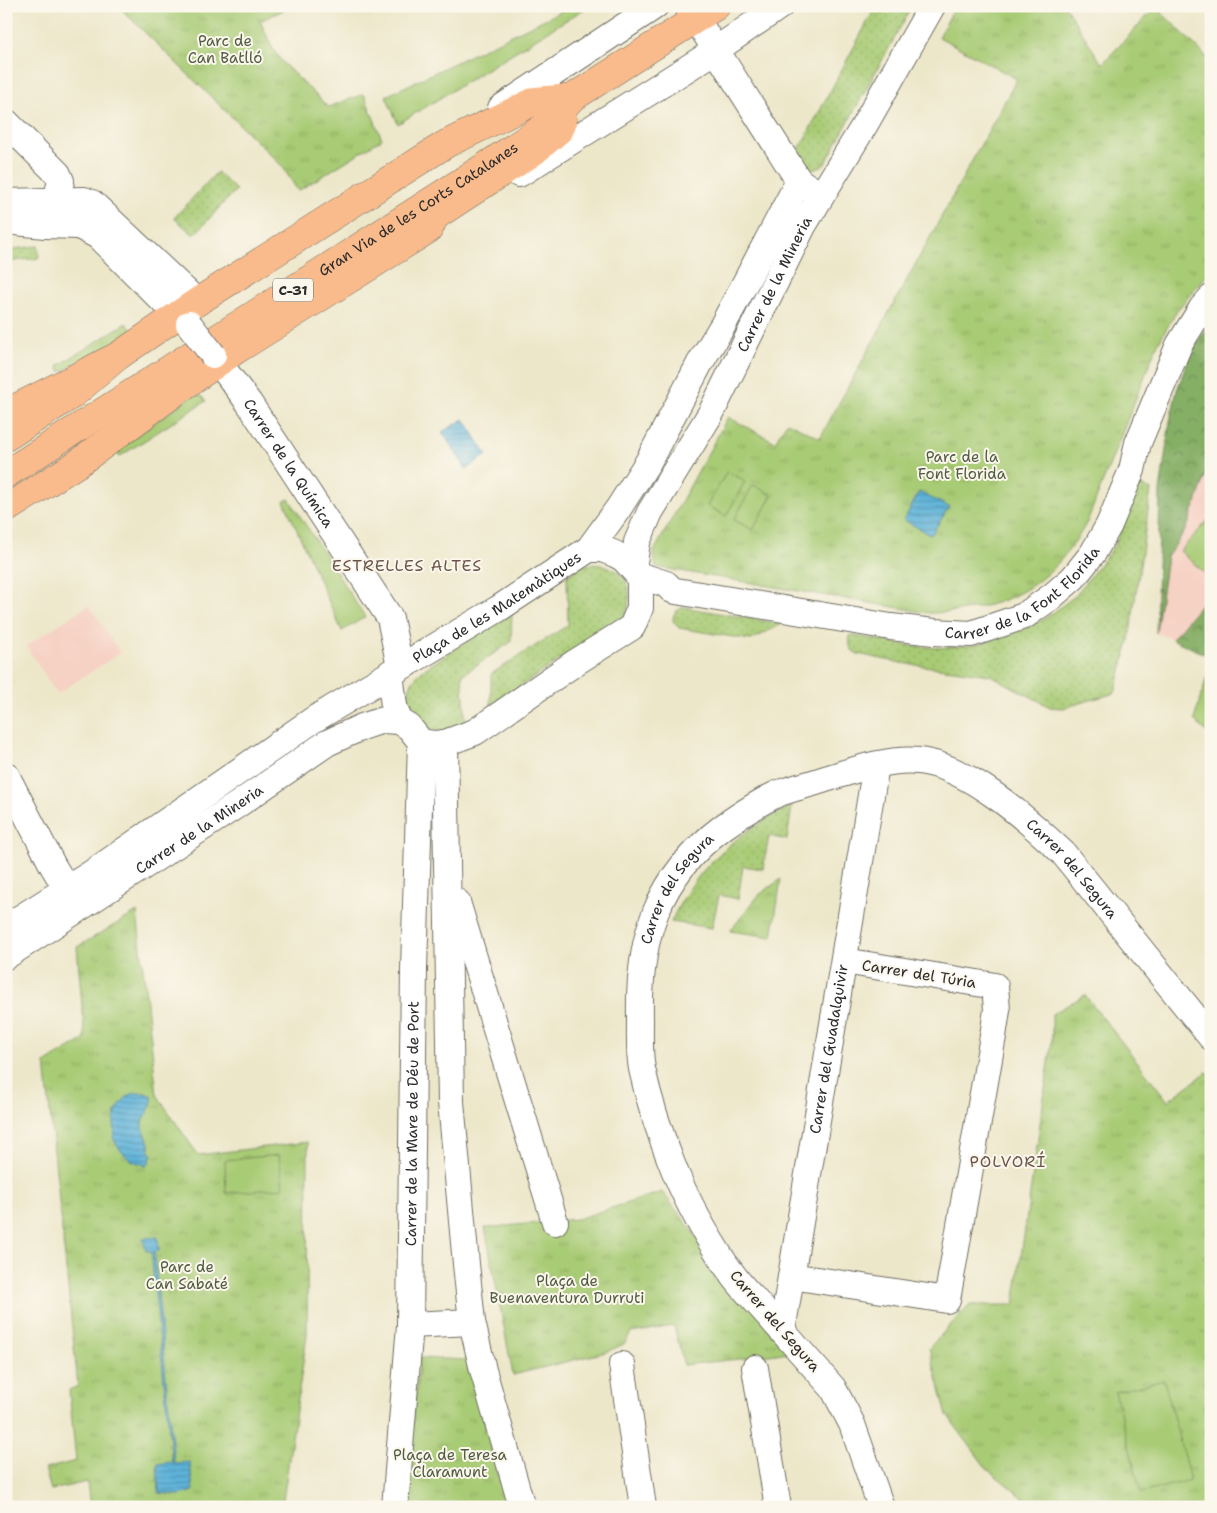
<svg xmlns="http://www.w3.org/2000/svg" width="1217" height="1513" viewBox="0 0 1217 1513" font-family="'Shantell Sans',sans-serif">
<style>
.built{fill:#f6d2c4}
.grass{fill:url(#grass-dots);stroke:#6a7b50}
.forest{fill:url(#forest-crowns);stroke:#586d48}
.park{fill:url(#park-tufts);stroke:#6a7b50}
.garden{fill:#a8cb74;stroke:#6a7b50}
.water{fill:url(#water-rules);stroke:#446e82}
.lines{fill:none;stroke-linecap:round;stroke-linejoin:round}
.minor-casing{stroke:#6f6d63;stroke-width:28}
.major-casing{stroke:#6f6d63;stroke-width:29}
.highway-casing{stroke:#6f6d63;stroke-width:29}
.minor{stroke:#fff;stroke-width:26}
.major{stroke:#fabb8c;stroke-width:28}
.highway{stroke:#fabb8c;stroke-width:28}
.minor-bridge-casing{stroke:#6f6d63;stroke-width:28;stroke-linecap:butt}
.minor-bridge{stroke:#fff;stroke-width:26}
.labels{text-anchor:middle;stroke-width:4;stroke-linejoin:round;paint-order:stroke}
.shield{fill:#fbf7ec;stroke:#696865;stroke-width:1}
.shield-label{font-size:14px;font-weight:bold;fill:#2b2b2b}
.park-label{font-size:15px;fill:#505b41;stroke:#fbf7ec}
.street-label{font-size:15px;fill:#2b2b2b;stroke:#fbf7ec}
.neighbourhood-label{font-size:16px;letter-spacing:1px;fill:#6c544a;stroke:#fbf7ec}
</style>
<defs>
<pattern id="grass-dots" width="8" height="8" patternUnits="userSpaceOnUse" patternTransform="scale(1.25)"><rect width="8" height="8" fill="#a8cb74"/><path d="M2 2h.1M6 6h.1" fill="none" stroke="#91ae65" stroke-width="1.8" stroke-linecap="round"/></pattern>
<pattern id="forest-crowns" width="20" height="18" patternUnits="userSpaceOnUse" patternTransform="scale(1.25)"><rect width="20" height="18" fill="#86af66"/><path d="M2 6a3 3 0 1 1 6 0M12 15a3 3 0 1 1 6 0" fill="none" stroke="#6e8f54"/></pattern>
<pattern id="park-tufts" width="24" height="20" patternUnits="userSpaceOnUse" patternTransform="scale(1.25)"><rect width="24" height="20" fill="#a8cb74"/><path d="M3 7l-1-3M5 7V3M7 7l1-3M15 17l-1-3M17 17v-4M19 17l1-3" fill="none" stroke="#91ae65"/></pattern>
<pattern id="water-rules" width="6" height="5" patternUnits="userSpaceOnUse" patternTransform="scale(1.25)"><rect width="6" height="5" fill="#5db2d9"/><path d="M0 2.5h6" fill="none" stroke="#4d91b0"/></pattern>
</defs>
<rect width="100%" height="100%" fill="#fbf7ec"/>
<filter id="ink" filterUnits="userSpaceOnUse"><feTurbulence type="fractalNoise" baseFrequency=".02" numOctaves="2"/><feDisplacementMap in="SourceGraphic" scale="10" xChannelSelector="R" yChannelSelector="G"/><feConvolveMatrix kernelMatrix="1 2 1 2 8 2 1 2 1" color-interpolation-filters="sRGB"/></filter>
<filter id="wash" filterUnits="userSpaceOnUse"><feTurbulence type="fractalNoise" baseFrequency=".0096" numOctaves="4" result="noise"/><feDisplacementMap in="SourceGraphic" scale="20" xChannelSelector="R" yChannelSelector="G"/><feGaussianBlur stdDeviation="1.12" result="paint"/><feColorMatrix in="noise" values="0 0 0 0 0 0 0 0 0 0 0 0 0 0 0 0 0 1.4 0 .05"/><feComposite in="paint" operator="in"/></filter>
<g filter="url(#wash)">
<rect width="100%" height="100%" fill="#ede7ca"/>
<g class="built">
<polygon points="1211,455 1211,592 1172,639 1156,633 1167,557 1187,528"/>
<polygon points="89,605 120,653 57,694 26,646"/>
</g>
<g class="grass">
<path d="M 876,6 L 912,6 L 825,164 C 810,173 809,170 796,160 L 796,155 Z"/>
<polygon points="217,172 236,190 194,235 174,218"/>
<polygon points="38,246 39,258 6,262 6,250"/>
<path d="M 1139,485 L 1151,490 L 1129,641 L 1115,693 L 1063,708 L 1050,707 L 990,675 L 901,663 L 858,654 C 849,650 849,644 850,635 L 912,646 L 938,648 L 975,645 L 1013,634 L 1046,618 L 1075,596 L 1115,545 Z"/>
<path d="M 593,564 C 625,566 636,586 625,616 L 491,706 L 491,674 L 568,625 L 567,576 L 582,566 Z"/>
<path d="M 683,607 L 782,624 L 751,640 L 679,628 L 673,621 C 673,613 676,611 683,607 Z"/>
<path d="M 512,612 L 511,642 L 462,675 L 466,723 C 459,725 450,730 443,731 C 425,734 407,713 408,696 C 408,686 414,679 420,672 Z"/>
<path d="M 792,806 L 787,840 L 769,836 L 763,869 L 743,866 L 738,899 L 719,895 L 712,928 L 671,922 C 695,868 738,831 792,806 Z"/>
</g>
<g class="forest">
<polygon points="1211,321 1211,461 1187,528 1167,557 1156,633 1160,491 1170,421 1177,390 1189,357 1207,326"/>
<polygon points="1211,592 1211,657 1172,639"/>
</g>
<g class="park">
<polygon points="118,6 292,6 260,21 273,49 282,62 328,107 364,94 382,139 298,191 282,166"/>
<path d="M 955,6 L 1065,6 L 1102,64 L 1156,7 L 1211,61 L 1211,270 L 1178,309 L 1157,345 L 1087,522 C 1050,588 1004,611 929,613 L 656,567 L 653,553 L 728,417 L 775,442 L 787,422 L 820,438 L 1017,79 L 939,37 Z"/>
<polygon points="781,879 772,937 730,931 759,895"/>
<polygon points="137,912 157,1095 198,1155 308,1142 307,1335 282,1507 90,1507 87,1482 51,1490 45,1469 76,1461 69,1390 78,1386 45,1063 85,1039 77,947"/>
<polygon points="1085,995 1168,1101 1207,1072 1211,1075 1211,1507 1035,1507 987,1469 947,1415 929,1348 969,1305 1014,1305 1052,1041 1052,1014"/>
<polygon points="662,1192 789,1352 756,1357 684,1365 674,1326 631,1333 624,1344 606,1352 513,1375 485,1228 577,1219"/>
<polygon points="420,1358 468,1360 507,1507 401,1507"/>
</g>
<g class="garden">
<polygon points="572,6 589,6 398,124 386,96"/>
<polygon points="126,323 134,331 61,372 58,366"/>
<polygon points="193,395 201,396 206,401 119,457 116,451"/>
<polygon points="727,471 745,481 726,516 707,506"/>
<polygon points="753,485 772,495 753,530 734,520"/>
<polygon points="289,499 365,617 342,631 284,501"/>
<polygon points="1211,517 1211,571 1207,575 1180,551"/>
<polygon points="1211,663 1211,736 1194,720"/>
<polygon points="279,1155 283,1188 226,1193 225,1160"/>
<polygon points="1164,1380 1190,1480 1141,1493 1115,1392"/>
</g>
<g class="water">
<polygon points="464,419 487,455 466,469 442,432"/>
<polygon points="919,492 949,507 931,535 904,520"/>
<path d="M 134,1093 L 145,1093 L 152,1096 C 154,1105 145,1113 143,1123 C 142,1133 151,1139 149,1150 L 152,1153 L 149,1163 L 145,1167 L 144,1164 C 129,1163 120,1151 113,1138 C 116,1130 114,1130 114,1122 C 115,1110 122,1098 134,1093 Z"/>
<polygon points="158,1237 159,1251 154,1251 174,1463 190,1462 193,1491 180,1495 159,1493 157,1464 172,1462 151,1251 146,1251 143,1238"/>
</g>
</g>
<g filter="url(#ink)">
<g class="lines">
<defs>
<g id="minor">
<polyline points="688,6 799,181 813,190"/>
<polyline points="501,108 655,6"/>
<polyline points="6,122 58,174 61,181 56,200"/>
<polyline points="519,174 707,56 780,6"/>
<polyline points="56,200 79,226 98,236 161,299 181,313 189,324"/>
<polyline points="6,202 84,200 92,203 197,302"/>
<polyline points="6,221 45,225 79,226"/>
<path id="s1" d="M 213,355 L 249,403 L 390,618 L 400,667"/>
<polyline points="589,549 618,509 648,462 700,363 723,325 799,181"/>
<path id="s2" d="M 633,569 L 637,542 L 650,512 L 711,413 L 803,226 L 864,126 L 932,6"/>
<path id="s3" d="M 638,575 L 666,584 L 672,590 L 676,591 L 891,627 L 934,632 L 971,634 L 1024,616 L 1051,597 L 1073,578 L 1093,553 L 1109,525 L 1132,470 L 1138,443 L 1179,345 L 1202,308 L 1211,298"/>
<polyline points="445,743 451,1102 466,1264 472,1322 483,1370 522,1507"/>
<polyline points="6,775 53,866 65,886 78,902"/>
<polyline points="457,902 555,1222"/>
<path id="s4" d="M 6,927 L 92,873 L 313,720 L 498,609 L 589,549 L 602,549 L 615,554 L 624,559 L 638,575 L 640,583 L 640,608 L 632,627 L 576,662 L 475,732 L 445,743 L 435,744 L 421,742 L 409,727 L 399,721 L 394,706 L 390,673"/>
<path id="s5" d="M 6,956 L 237,805 L 327,743 L 362,727 L 383,720 L 399,721"/>
<polyline points="791,1276 947,1300 993,1036 997,1010 995,986 844,961"/>
<polyline points="410,1325 472,1322"/>
<path id="s6" d="M 782,1331 L 876,765"/>
<polyline points="622,1365 643,1507"/>
<polyline points="755,1368 778,1507"/>
<path id="s7" d="M 395,1507 L 410,1325 L 414,969 L 421,742"/>
<path id="s8" d="M 881,1507 L 852,1424 L 833,1388 L 751,1296 C 738,1283 728,1269 718,1253 C 699,1223 685,1198 672,1164 C 660,1134 649,1101 642,1069 C 639,1053 640,1035 640,1019 C 638,938 657,877 723,827 C 740,815 758,803 777,794 C 790,789 804,786 816,782 C 846,773 888,757 919,761 C 968,766 1028,820 1063,853 L 1211,1037"/>
</g>
<g id="major">
<polyline points="6,413 118,356 197,302 446,144 535,101 572,98 716,6"/>
<polyline points="6,509 77,464 188,383 236,350 429,229 435,216 533,152 560,129 563,120"/>
</g>
<g id="highway">
<polyline points="144,404 188,383"/>
<polyline points="6,437 72,395 118,356"/>
<path id="s9" d="M 6,474 L 486,166 L 543,128 L 572,98"/>
</g>
</defs>
<use href="#minor" class="minor-casing"/>
<use href="#major" class="major-casing"/>
<use href="#highway" class="highway-casing"/>
<use href="#minor" class="minor"/>
<use href="#major" class="major"/>
<use href="#highway" class="highway"/>
<defs>
<polyline id="minor-bridge" points="189,324 213,355"/>
</defs>
<use href="#minor-bridge" class="minor-bridge-casing"/>
<use href="#minor-bridge" class="minor-bridge"/>
</g>
</g>
<g class="labels">
<rect class="shield" x="273" y="278.5" width="40" height="23" rx="4"/>
<g class="shield-label">
<text x="293" y="295">C-31</text>
</g>
<g class="park-label">
<text x="225" y="46">Parc de<tspan x="225" dy="17">Can Batlló</tspan></text>
<text x="962" y="462">Parc de la<tspan x="962" dy="17">Font Florida</tspan></text>
<text x="187" y="1272">Parc de<tspan x="187" dy="17">Can Sabaté</tspan></text>
<text x="567" y="1286">Plaça de<tspan x="567" dy="17">Buenaventura Durruti</tspan></text>
<text x="450" y="1460">Plaça de Teresa<tspan x="450" dy="17">Claramunt</tspan></text>
</g>
<g class="street-label">
<text dy="5" stroke="none"><textPath href="#s9" startOffset="490">Gran Via de les Corts Catalanes</textPath></text>
<text dy="5" stroke="none"><textPath href="#s2" startOffset="320">Carrer de la Mineria</textPath></text>
<text dy="5" stroke="none"><textPath href="#s1" startOffset="132">Carrer de la Química</textPath></text>
<text dy="5" stroke="none"><textPath href="#s3" startOffset="405">Carrer de la Font Florida</textPath></text>
<text dy="5" stroke="none"><textPath href="#s4" startOffset="586">Plaça de les Matemàtiques</textPath></text>
<text dy="5" stroke="none"><textPath href="#s5" startOffset="231">Carrer de la Mineria</textPath></text>
<text dy="5" stroke="none"><textPath href="#s8" startOffset="1176">Carrer del Segura</textPath></text>
<text dy="5" stroke="none"><textPath href="#s8" startOffset="696">Carrer del Segura</textPath></text>
<text transform="translate(919 974) rotate(9)" y="5">Carrer del Túria</text>
<text dy="5" stroke="none"><textPath href="#s6" startOffset="286">Carrer del Guadalquivir</textPath></text>
<text dy="5" stroke="none"><textPath href="#s7" startOffset="384">Carrer de la Mare de Déu de Port</textPath></text>
<text transform="translate(775 1321) rotate(49)" y="5">Carrer del Segura</text>
</g>
<g class="neighbourhood-label">
<text x="407" y="571">ESTRELLES ALTES</text>
<text x="1008" y="1167">POLVORÍ</text>
</g>
</g>
<rect width="1217" height="1513" fill="none" stroke="#fbf7ec" stroke-width="25"/>
</svg>
